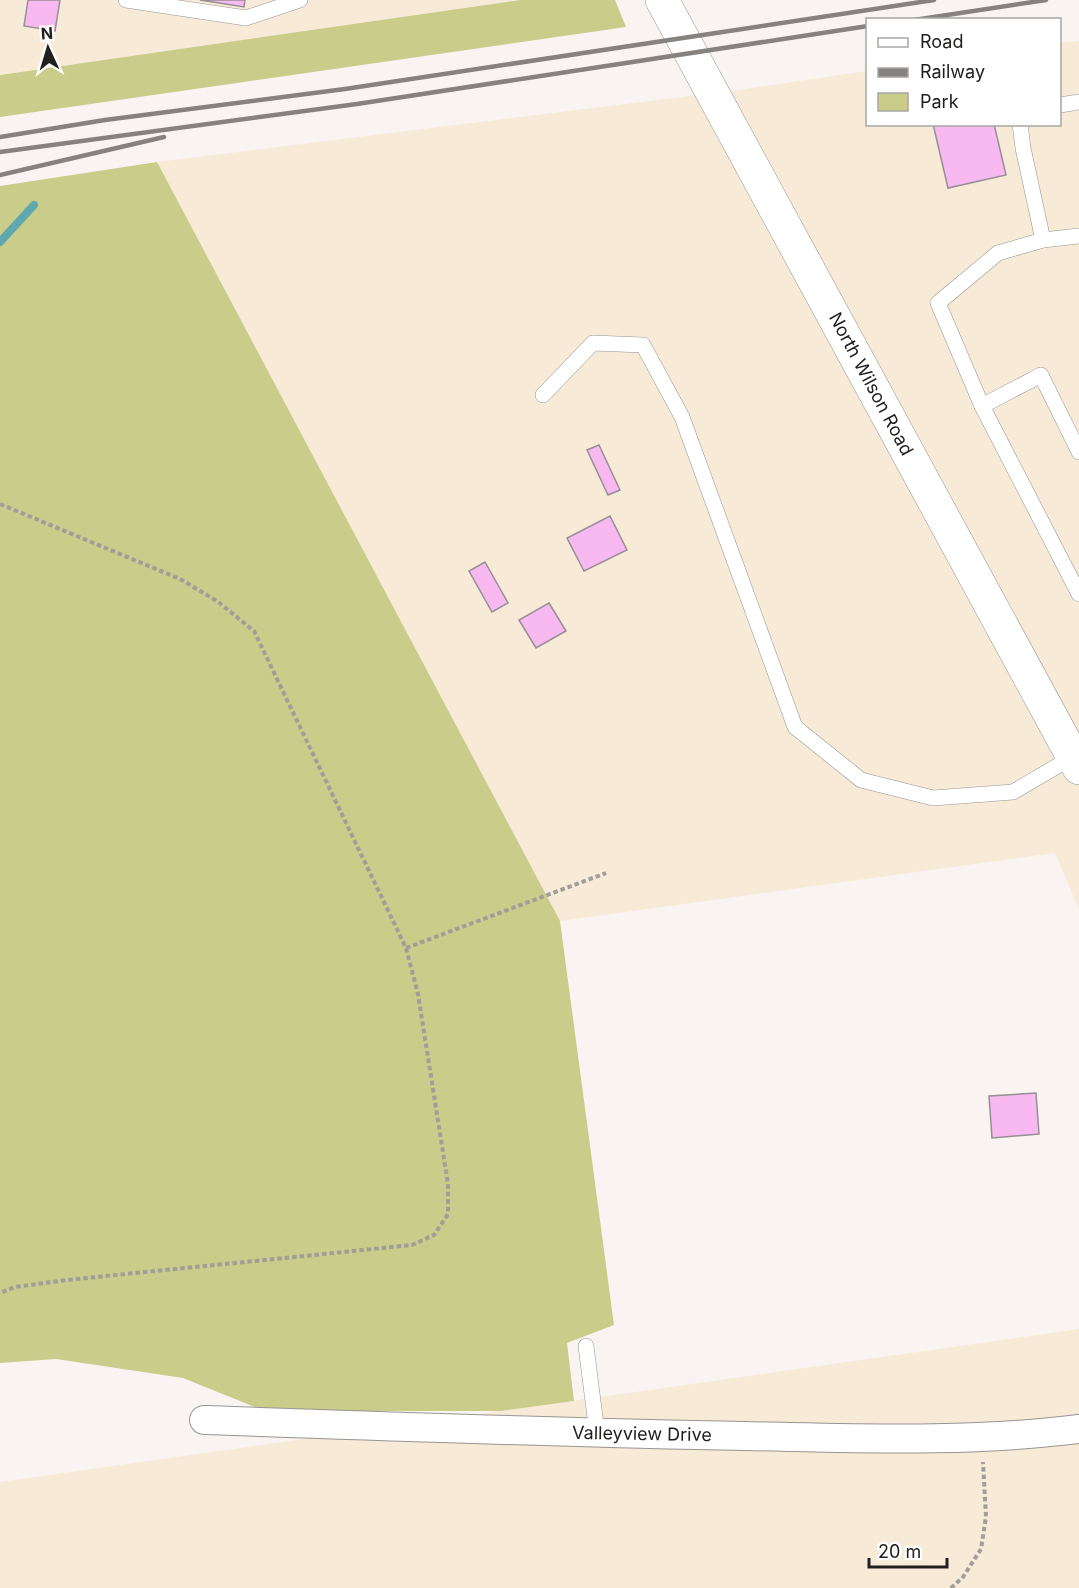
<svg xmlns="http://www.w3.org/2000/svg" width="1079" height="1588" viewBox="0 0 1079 1588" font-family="Inter,sans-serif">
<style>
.industrial{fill:#f7ead6}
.green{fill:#c9cd89}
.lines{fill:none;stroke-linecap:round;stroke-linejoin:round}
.stream{stroke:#5fa8b0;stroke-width:8}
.building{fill:#f7b9ef;stroke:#949094;stroke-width:1.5}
.lane-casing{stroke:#989492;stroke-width:16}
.street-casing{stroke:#989492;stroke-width:30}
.secondary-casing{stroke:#989492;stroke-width:34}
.path{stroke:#a19d9b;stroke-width:4;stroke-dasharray:4.5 3;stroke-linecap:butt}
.lane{stroke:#fff;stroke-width:15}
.street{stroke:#fff;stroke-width:28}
.secondary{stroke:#fff;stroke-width:33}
.rail{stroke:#858280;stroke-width:4.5}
.labels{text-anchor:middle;stroke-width:6;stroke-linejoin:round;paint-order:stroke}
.street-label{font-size:18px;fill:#22201f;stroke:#fff}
</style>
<rect width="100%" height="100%" fill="#f9f4f2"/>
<g class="industrial">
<polygon points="0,0 520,0 0,75"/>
<polygon points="1079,41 1079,909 1055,853 560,921 157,162 738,90 867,71 868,124 1060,124 1060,43"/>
<polygon points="1079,1329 1079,1588 0,1588 0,1482"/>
</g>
<g class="green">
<polygon points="520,0 615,0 626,27 0,117 0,75"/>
<polygon points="157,162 560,921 614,1325 567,1343 574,1401 501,1411 265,1411 183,1378 56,1359 0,1363 0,186"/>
</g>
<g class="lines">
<polyline class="stream" points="0,242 34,205"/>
</g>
<g class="building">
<polygon points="28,0 60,0 55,31 24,26"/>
<polygon points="200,0 245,0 244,7"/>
<polygon points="933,124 994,124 1006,175 948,188"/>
<polygon points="599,445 620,490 608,495 587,450"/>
<polygon points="610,516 627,550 584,571 567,538"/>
<polygon points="485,562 508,603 492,612 469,571"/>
<polygon points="549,603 566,631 536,648 519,620"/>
<polygon points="1036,1093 1039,1134 992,1138 989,1096"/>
</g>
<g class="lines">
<defs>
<g id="lane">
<polyline points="126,0 246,18 300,0"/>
<polyline points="1060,105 1079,102"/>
<polyline points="1020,124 1023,148 1043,240"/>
<polyline points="543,395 593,343 643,345 682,417 795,727 861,780 933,798 1013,792 1076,755"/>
<polyline points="982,406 938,303 998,253 1043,240 1079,236"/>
<polyline points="1079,452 1041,375 982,406 1079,594"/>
<polyline points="586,1346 597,1433"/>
</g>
<path id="street" d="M 204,1420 C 384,1426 564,1433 744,1436 C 855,1438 968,1443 1079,1429"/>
<polyline id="secondary" points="662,0 1079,768"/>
</defs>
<use href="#lane" class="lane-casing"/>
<use href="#street" class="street-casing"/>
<use href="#secondary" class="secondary-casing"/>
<g class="path">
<polyline points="0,504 180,579 217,601 254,631 406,948 418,994 448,1184 448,1214 434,1235 412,1245 67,1280 15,1287 0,1293"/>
<polyline points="406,948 606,873"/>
<polyline points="951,1588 963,1577 981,1549 986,1517 983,1462"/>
</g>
<use href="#lane" class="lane"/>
<use href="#street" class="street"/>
<use href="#secondary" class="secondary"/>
<g class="rail">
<polyline points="914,20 1046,0"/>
<polyline points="0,137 105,120 345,89 934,0"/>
<polyline points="0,152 357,104 868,26"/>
<polyline points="0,175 164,137"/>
</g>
</g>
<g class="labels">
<g class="street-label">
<text transform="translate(871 384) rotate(62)" y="6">North Wilson Road</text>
<text transform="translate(642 1434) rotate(1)" y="6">Valleyview Drive</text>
</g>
</g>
<rect x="866" y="18" width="195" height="108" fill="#ffffff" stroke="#a7a6a5" stroke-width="1.5"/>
<rect x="878" y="38" width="30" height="9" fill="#ffffff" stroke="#a7a6a5" stroke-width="1.5"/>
<text x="920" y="48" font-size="18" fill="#22201f">Road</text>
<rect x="878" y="68" width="30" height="9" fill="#858280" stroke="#a7a6a5" stroke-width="1.5"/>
<text x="920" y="78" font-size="18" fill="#22201f">Railway</text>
<rect x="878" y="93" width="30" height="18" fill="#c9cd89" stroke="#a7a6a5" stroke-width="1.5"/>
<text x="920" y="108" font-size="18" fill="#22201f">Park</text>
<g transform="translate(48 48) rotate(356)" stroke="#ffffff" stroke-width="4.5" paint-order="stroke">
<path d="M0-4.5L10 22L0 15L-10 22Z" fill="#22201f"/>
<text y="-9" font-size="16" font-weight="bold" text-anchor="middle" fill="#22201f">N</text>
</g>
<path d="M869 1558v9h78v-9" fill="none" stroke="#22201f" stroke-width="3"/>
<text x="878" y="1558" font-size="18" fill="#22201f" stroke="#ffffff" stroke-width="4.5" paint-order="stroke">20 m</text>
</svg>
